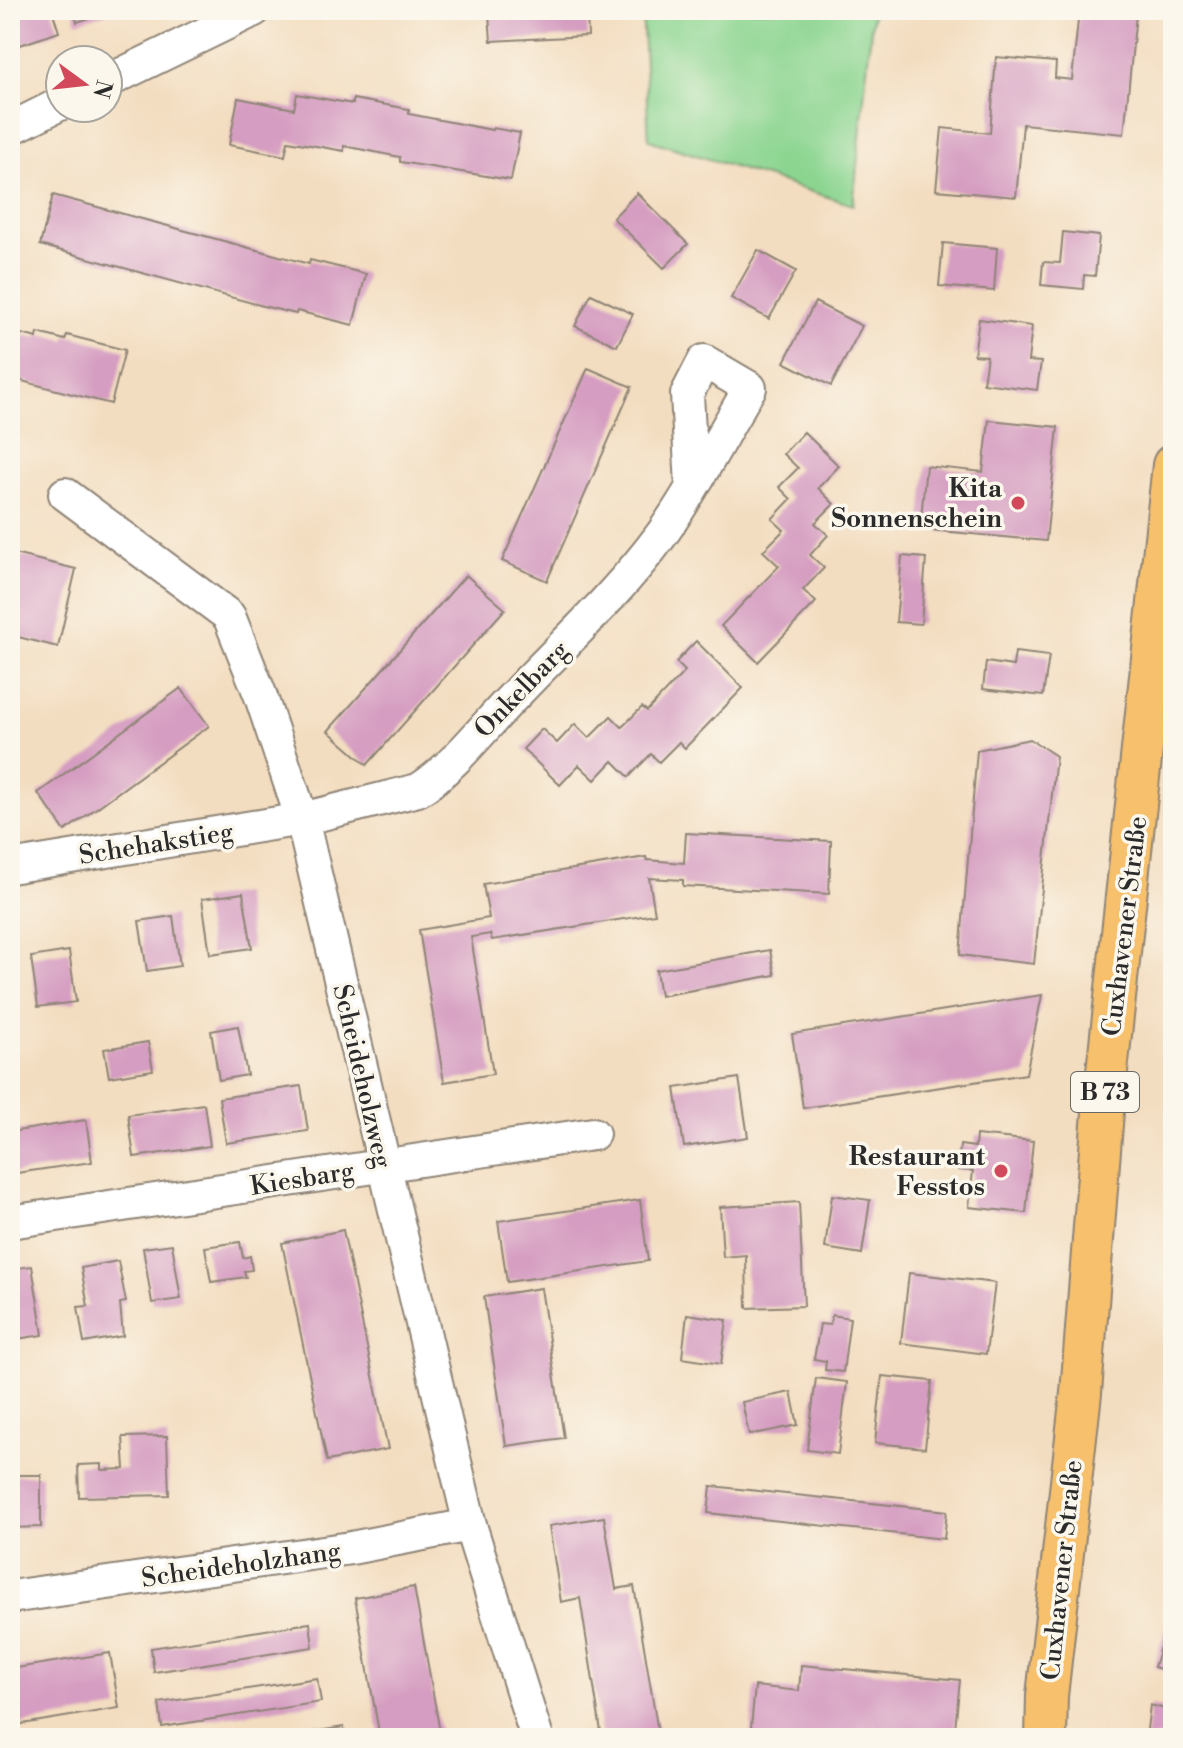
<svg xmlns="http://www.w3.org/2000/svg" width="1183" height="1748" viewBox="0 0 1183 1748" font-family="'Libre Bodoni',serif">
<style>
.green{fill:#8cd591;stroke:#5c805e;stroke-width:2}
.building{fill:#d59dc1}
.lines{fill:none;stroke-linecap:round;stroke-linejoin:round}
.minor-casing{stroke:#8f8476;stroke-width:36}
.major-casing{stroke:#8f8476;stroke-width:44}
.minor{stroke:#fff;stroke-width:32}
.major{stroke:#f7c06c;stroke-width:40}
.poi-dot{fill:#d1495b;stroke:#fbf7ec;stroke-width:3}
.labels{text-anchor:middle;stroke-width:7;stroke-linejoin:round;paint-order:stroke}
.shield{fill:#fbf7ec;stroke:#696865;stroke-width:2}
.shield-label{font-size:24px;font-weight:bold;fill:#2b2b2b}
.poi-label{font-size:26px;font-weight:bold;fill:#2b2b2b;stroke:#fbf7ec;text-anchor:end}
.street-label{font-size:26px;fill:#2b2b2b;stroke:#fbf7ec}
</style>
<rect width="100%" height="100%" fill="#fbf7ec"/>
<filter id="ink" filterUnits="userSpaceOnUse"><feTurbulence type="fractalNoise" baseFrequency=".0125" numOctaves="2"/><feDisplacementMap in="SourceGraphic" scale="16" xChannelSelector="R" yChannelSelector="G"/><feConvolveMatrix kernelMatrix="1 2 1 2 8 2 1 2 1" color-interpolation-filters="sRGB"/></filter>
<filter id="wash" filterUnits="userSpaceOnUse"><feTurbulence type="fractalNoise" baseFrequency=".006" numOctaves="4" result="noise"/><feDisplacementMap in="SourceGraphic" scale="32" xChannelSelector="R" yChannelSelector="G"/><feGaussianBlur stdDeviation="1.8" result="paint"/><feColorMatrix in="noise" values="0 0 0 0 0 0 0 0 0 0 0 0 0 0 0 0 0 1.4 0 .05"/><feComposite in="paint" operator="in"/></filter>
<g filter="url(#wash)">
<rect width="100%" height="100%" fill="#f3ddc0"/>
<polygon class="green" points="642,10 873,10 853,205 649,140"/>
<g id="blocks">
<g class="building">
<polygon points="10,10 52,10 59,32 11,48"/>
<polygon points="73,10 113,10 113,11 77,22"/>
<polygon points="564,10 587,10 588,36 491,41 489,14"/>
<polygon points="1079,10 1136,14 1124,134 1023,124 1016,197 936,190 942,128 990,133 996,57 1056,62 1055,78 1072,80"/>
<polygon points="297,94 353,104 353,99 409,109 409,114 492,130 493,128 520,133 511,180 400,162 400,157 344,146 344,151 288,141 285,156 229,145 238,98 294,109"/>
<polygon points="637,193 688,244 664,268 613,218"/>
<polygon points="53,195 309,264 310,260 366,274 353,325 297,311 296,314 267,307 40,245"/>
<polygon points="1063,232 1099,236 1095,276 1084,275 1083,289 1041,285 1043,262 1060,263"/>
<polygon points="943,243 997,248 994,291 939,286"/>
<polygon points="758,250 796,271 769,319 731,298"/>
<polygon points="591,294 633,314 617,346 575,326"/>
<polygon points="815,302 862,326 831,386 784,362"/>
<polygon points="979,319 1032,326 1028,361 1041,362 1037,390 983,383 987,356 974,355"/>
<polygon points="10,331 37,338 38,333 65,340 67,335 125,350 111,404 10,378"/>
<polygon points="588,368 632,387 547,581 502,561"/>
<polygon points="989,420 1058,427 1046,541 920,529 926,466 983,472"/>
<polygon points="804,432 839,466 818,488 834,504 815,523 828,535 810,555 824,568 803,590 816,602 758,662 721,626 779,566 763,551 784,530 772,519 791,499 779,487 798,468 783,454"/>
<polygon points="10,553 76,569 58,647 10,635"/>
<polygon points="902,556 926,558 921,624 896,622"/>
<polygon points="466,575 505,609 367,765 328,731"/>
<polygon points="696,641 743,688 685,748 679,742 659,762 651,754 629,777 613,761 595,780 579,765 560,785 523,749 542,729 557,743 575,724 589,738 611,716 622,727 642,707 647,711 685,671 676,662"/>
<polygon points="1015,652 1049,656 1043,696 983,689 986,662 1013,666"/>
<polygon points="181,688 209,726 65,831 38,793"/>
<polygon points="1030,739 1056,756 1034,964 960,955 977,750"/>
<polygon points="686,833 831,841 829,894 683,886 683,880 649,878 655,914 492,940 490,934 471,937 493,1074 444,1082 419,930 489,918 483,884 646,857 647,860 684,863"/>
<polygon points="243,893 252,948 210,954 202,899"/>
<polygon points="173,916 180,966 147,971 139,921"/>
<polygon points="770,950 775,975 660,996 656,970"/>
<polygon points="69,951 76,1002 38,1007 31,957"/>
<polygon points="10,983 18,1026 10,1027"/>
<polygon points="1042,995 1026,1074 803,1108 792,1034"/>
<polygon points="238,1026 247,1075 219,1080 211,1031"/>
<polygon points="148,1042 153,1070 109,1077 104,1049"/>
<polygon points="739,1078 748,1137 684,1147 675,1088"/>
<polygon points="301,1086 308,1131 226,1143 219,1098"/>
<polygon points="204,1104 210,1146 134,1157 128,1115"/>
<polygon points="86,1120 92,1162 10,1174 10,1132"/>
<polygon points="976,1135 1033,1141 1026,1213 969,1207 973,1171 958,1170 960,1145 975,1147"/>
<polygon points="832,1195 870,1200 862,1254 825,1248"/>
<polygon points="640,1200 648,1261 507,1282 498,1221"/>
<polygon points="799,1202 804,1306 747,1308 746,1255 723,1257 720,1207"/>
<polygon points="343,1230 388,1449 327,1461 282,1243"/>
<polygon points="240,1242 243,1258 250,1256 252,1270 244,1271 246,1277 211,1282 205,1247"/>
<polygon points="172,1244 181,1299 152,1303 143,1248"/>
<polygon points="118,1261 126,1302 120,1303 123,1336 84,1343 78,1307 88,1306 81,1268"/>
<polygon points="32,1266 43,1335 10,1340 10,1269"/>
<polygon points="909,1273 995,1283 986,1354 901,1343"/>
<polygon points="541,1288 564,1438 506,1446 484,1297"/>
<polygon points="687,1314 727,1320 721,1364 682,1358"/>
<polygon points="832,1315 850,1318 843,1372 825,1370 826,1361 814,1359 820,1324 830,1325"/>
<polygon points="882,1376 932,1381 925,1448 875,1443"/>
<polygon points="816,1378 847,1382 838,1454 807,1450"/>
<polygon points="791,1392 798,1425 749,1435 742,1402"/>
<polygon points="167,1436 169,1495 79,1497 78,1465 102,1464 102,1470 125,1469 123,1437"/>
<polygon points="10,1475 41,1475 41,1527 10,1528"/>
<polygon points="711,1486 947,1511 944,1539 708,1513"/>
<polygon points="604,1517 616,1589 634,1586 659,1738 602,1738 580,1598 561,1602 549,1526"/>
<polygon points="414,1587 441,1738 380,1738 355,1598"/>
<polygon points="1170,1613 1173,1614 1173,1673 1154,1667"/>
<polygon points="310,1623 313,1647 154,1672 151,1648"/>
<polygon points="110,1653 119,1708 10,1726 10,1669"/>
<polygon points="801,1665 960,1680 954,1738 750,1738 755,1686 799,1691"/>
<polygon points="317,1678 321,1702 162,1727 159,1703"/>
<polygon points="1150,1705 1173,1711 1173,1738 1146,1738"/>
<polygon points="344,1727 345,1738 286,1738 286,1736"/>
</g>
</g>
</g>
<g filter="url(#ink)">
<use href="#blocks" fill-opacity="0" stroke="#8f8476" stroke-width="2"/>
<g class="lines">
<defs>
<g id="minor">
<polyline points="108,81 254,10"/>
<polyline points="10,129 60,104"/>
<polyline points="65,494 229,616 260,694 302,819 470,1525 537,1738"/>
<path d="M 10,867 L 302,819 L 418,790 C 449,772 484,727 510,700 C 561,646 618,594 662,534 C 695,488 721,436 750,388 L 704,361 L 687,394 L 692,487"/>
<polyline points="10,1222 593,1134"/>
<polyline points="10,1597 351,1548 470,1525"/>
</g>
<polyline id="major" points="1046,1738 1047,1696 1081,1393 1104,1099 1173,465"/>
</defs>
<use href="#minor" class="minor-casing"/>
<use href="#major" class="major-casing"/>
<use href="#minor" class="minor"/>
<use href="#major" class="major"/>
</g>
</g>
<g class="poi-dot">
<circle cx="1018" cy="503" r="8"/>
<circle cx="1001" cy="1171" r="8"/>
</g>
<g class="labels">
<rect class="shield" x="1071" y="1072" width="68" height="40" rx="6"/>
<g class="shield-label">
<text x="1105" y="1100">B 73</text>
</g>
<g class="poi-label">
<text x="1002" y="497">Kita<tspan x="1002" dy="30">Sonnenschein</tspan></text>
<text x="985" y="1165">Restaurant<tspan x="985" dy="30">Fesstos</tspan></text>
</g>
<g class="street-label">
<text transform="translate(521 689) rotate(-46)" y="9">Onkelbarg</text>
<text transform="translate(156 843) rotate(-9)" y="9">Schehakstieg</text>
<text transform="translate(1124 926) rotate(-83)" y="9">Cuxhavener Straße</text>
<text transform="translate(363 1076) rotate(77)" y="9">Scheideholzweg</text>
<text transform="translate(302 1178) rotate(-9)" y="9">Kiesbarg</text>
<text transform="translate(241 1564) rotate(-8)" y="9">Scheideholzhang</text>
<text transform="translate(1061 1570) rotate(-84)" y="9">Cuxhavener Straße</text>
</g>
</g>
<rect width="1183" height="1748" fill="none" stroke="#fbf7ec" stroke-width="40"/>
<g transform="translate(84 84) rotate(105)"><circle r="38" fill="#fbf7ec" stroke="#a8a59f" stroke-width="2"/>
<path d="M0-6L14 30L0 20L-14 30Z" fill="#d1495b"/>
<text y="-12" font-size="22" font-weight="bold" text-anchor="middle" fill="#2b2b2b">N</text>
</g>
</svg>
